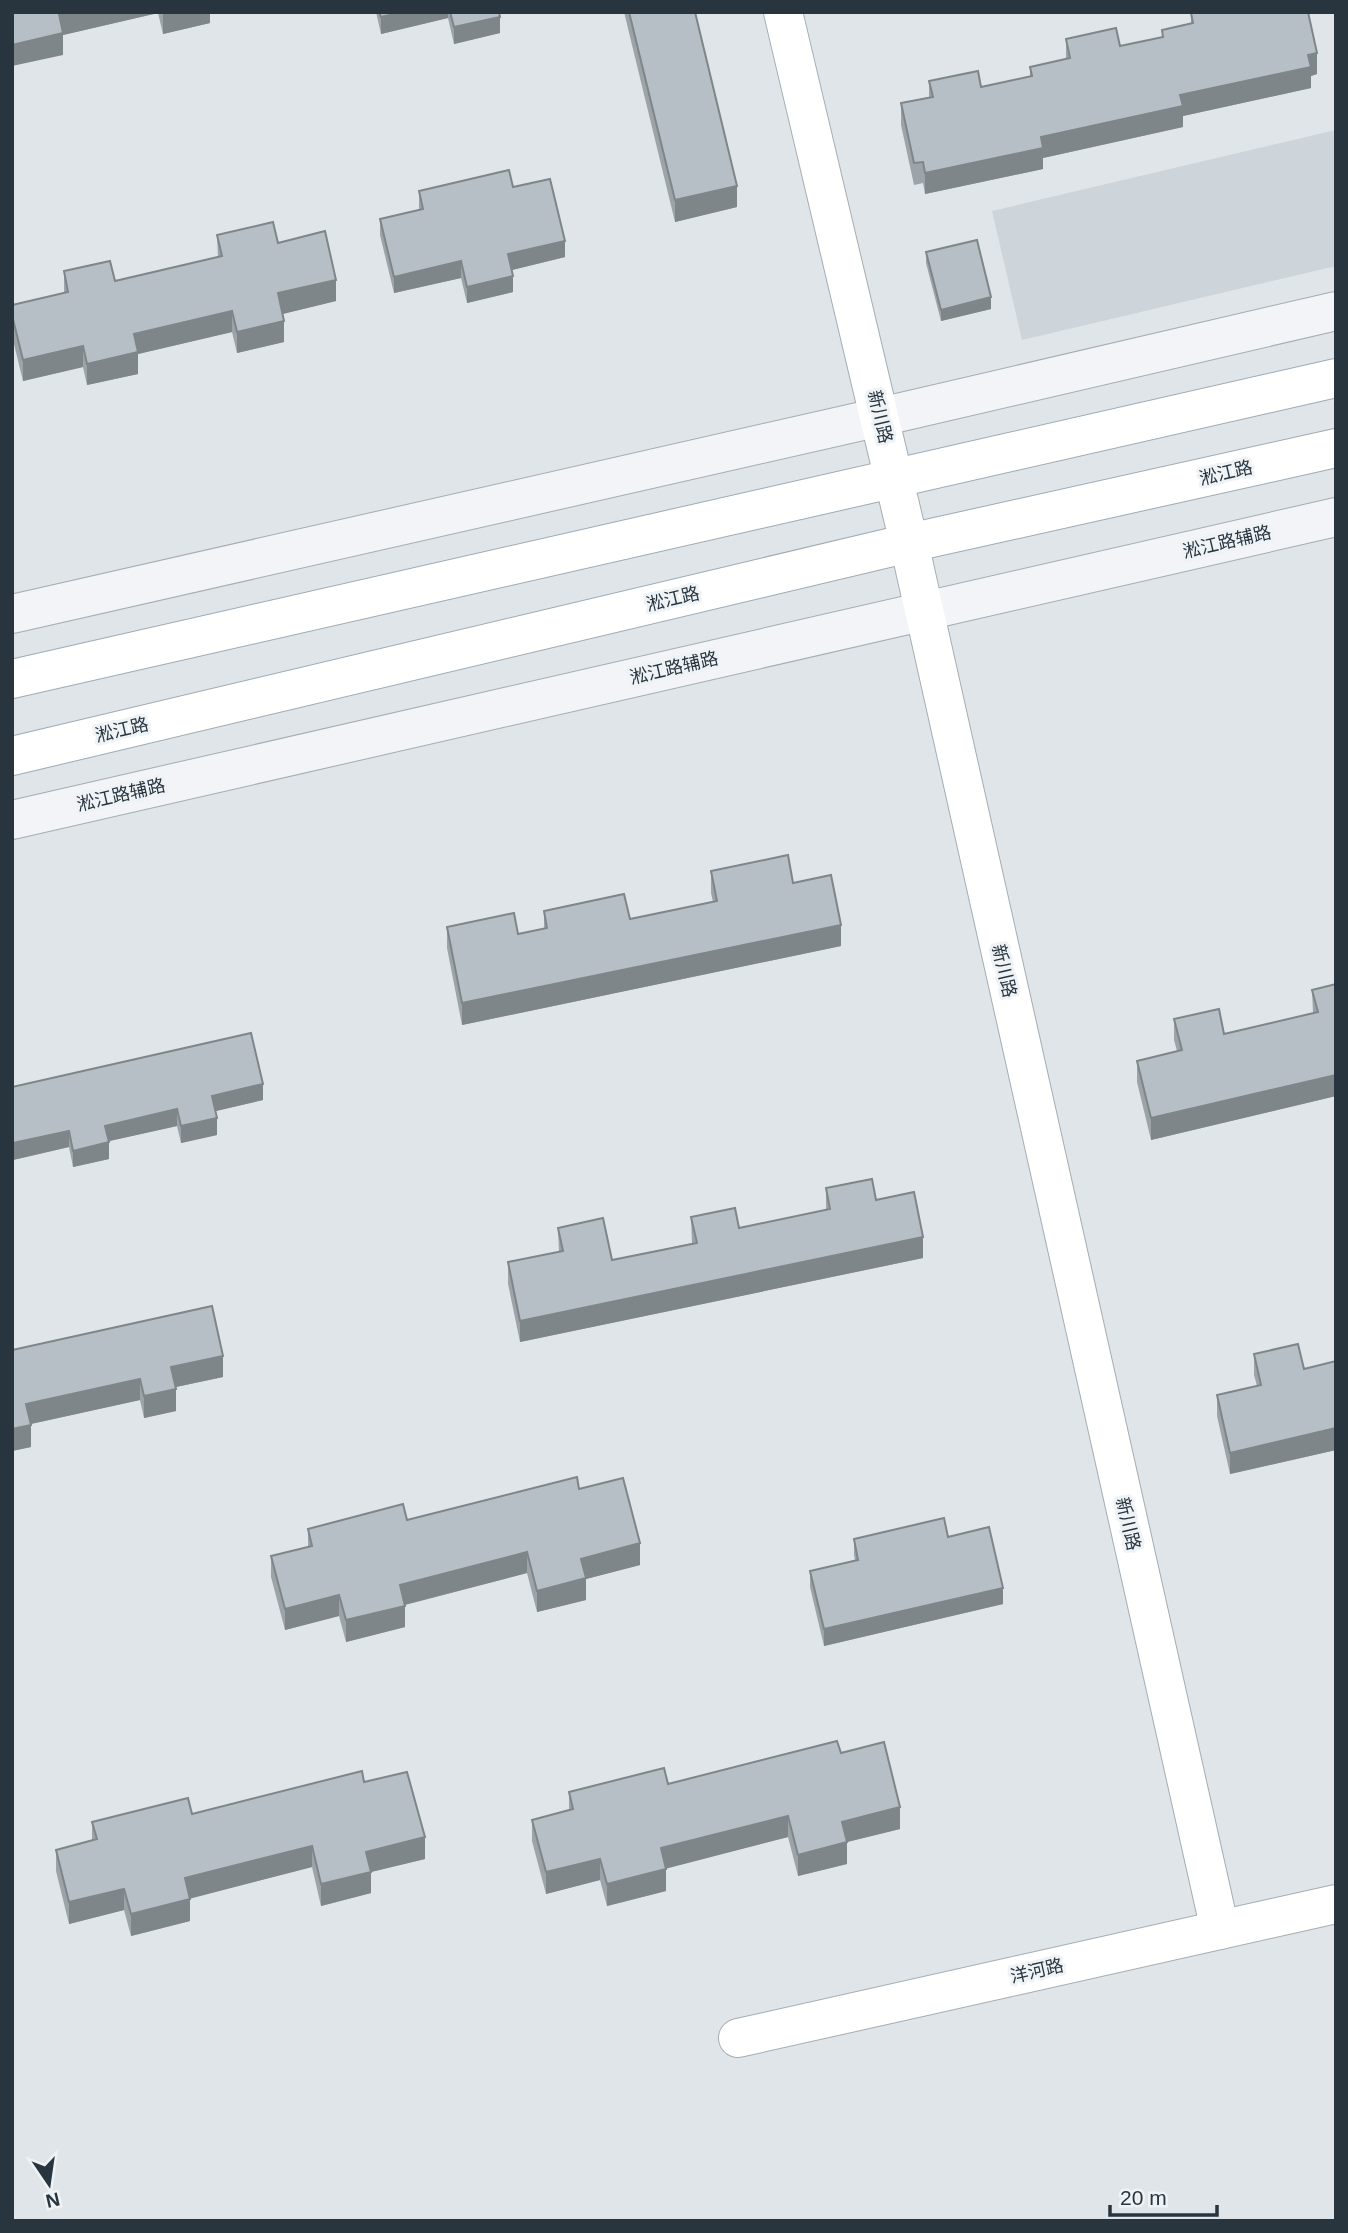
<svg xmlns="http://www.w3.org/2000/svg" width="1348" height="2233" viewBox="0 0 1348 2233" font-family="Helvetica,'Noto Sans SC',sans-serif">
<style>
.built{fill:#cdd4da}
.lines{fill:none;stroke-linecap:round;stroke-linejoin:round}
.street-casing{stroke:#a4adb2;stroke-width:40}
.secondary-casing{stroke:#a4adb2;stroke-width:40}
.primary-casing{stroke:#9eabb4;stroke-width:40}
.street{stroke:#f2f4f7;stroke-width:38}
.secondary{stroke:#fff;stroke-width:38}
.primary{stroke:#fff;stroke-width:38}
.wall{fill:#9da4a9}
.shaded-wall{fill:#7f868a}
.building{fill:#b6bfc5;stroke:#7f868a;stroke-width:2}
.labels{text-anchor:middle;stroke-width:6;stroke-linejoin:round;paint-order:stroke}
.street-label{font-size:18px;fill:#28353f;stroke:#eff3f6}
</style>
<rect width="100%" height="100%" fill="#dfe5e8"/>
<polygon class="built" points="1336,130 1336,266 1022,340 992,211"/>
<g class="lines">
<defs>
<g id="street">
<polyline points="12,614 880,417 1336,311"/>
<polyline points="12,820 1336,517"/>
</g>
<g id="secondary">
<polyline points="783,12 909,543 1220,1930"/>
<polyline points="738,2038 1336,1904"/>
</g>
<g id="primary">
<polyline points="12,679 1336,378"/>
<polyline points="12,756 909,543 1336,448"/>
</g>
</defs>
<use href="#street" class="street-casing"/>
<use href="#secondary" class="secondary-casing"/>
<use href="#primary" class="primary-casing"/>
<use href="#street" class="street"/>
<use href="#secondary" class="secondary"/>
<use href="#primary" class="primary"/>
</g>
<g class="wall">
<polygon points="12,12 210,12 210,23 163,34 158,13 63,35 63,55"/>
<polygon points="376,12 499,12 500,33 454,44 448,18 381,34"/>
<polygon points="624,12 695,12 737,207 675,222"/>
<polygon points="1191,13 1317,74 1311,76 1311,88 1183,116 1183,127 1043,158 1043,169 925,194 923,183 914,185 901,125 901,103 929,97 929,81 981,87 1030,76 1030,67 1066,59 1066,39 1120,46 1162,37 1162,30 1191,24"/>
<polygon points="513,187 565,257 512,270 513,292 467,303 461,278 394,293 380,235 380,219 419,210 419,191"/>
<polygon points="217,235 278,243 336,301 283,314 284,342 237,353 232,332 138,354 138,374 87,385 83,367 23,381 12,336 12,305 64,293 64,271 115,281 218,258"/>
<polygon points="926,252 991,309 941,321 926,263"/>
<polygon points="711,871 793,883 841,946 462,1025 447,948 447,927 518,934 544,929 544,911 630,919 713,902 711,893"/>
<polygon points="1336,984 1336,1096 1151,1140 1137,1082 1137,1061 1177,1051 1174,1040 1174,1019 1224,1034 1313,1013 1312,990"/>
<polygon points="12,1087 263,1100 215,1111 217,1135 181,1143 177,1126 109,1141 109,1159 73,1167 69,1147 13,1160"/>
<polygon points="826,1188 876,1200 923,1258 520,1342 508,1284 508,1262 559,1252 558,1228 612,1260 692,1243 691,1217 739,1228 826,1210"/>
<polygon points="12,1350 223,1377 176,1387 176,1411 144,1418 140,1400 31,1424 31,1447 12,1451"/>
<polygon points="1254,1354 1304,1369 1336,1361 1336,1450 1230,1474 1217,1416 1217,1395 1257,1386 1254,1375"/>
<polygon points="579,1489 640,1565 586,1579 586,1600 537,1612 527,1573 405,1605 405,1627 346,1642 339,1616 285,1630 271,1577 271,1556 308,1547 308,1529 407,1520"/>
<polygon points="948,1537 1003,1604 824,1646 810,1587 810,1571 855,1560 854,1555 854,1539"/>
<polygon points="841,1753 900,1829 847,1842 847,1864 798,1876 788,1837 666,1868 666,1891 607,1906 600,1880 546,1894 532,1841 532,1820 569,1810 569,1792 668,1784"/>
<polygon points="364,1782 425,1859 371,1872 371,1893 321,1906 312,1867 190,1898 190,1921 131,1936 124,1910 69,1924 56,1871 56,1850 92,1840 92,1822 192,1814"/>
</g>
<g class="shaded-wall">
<polygon points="68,12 158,12 158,13 63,35 63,55 12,66 12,45 59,14"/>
<polygon points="165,12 210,12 210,23 163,34 163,13"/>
<polygon points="402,12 448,12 448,18 381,34 381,17"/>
<polygon points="500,17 500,33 454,44 454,27"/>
<polygon points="1317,53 1317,74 1311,76 1311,88 1183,116 1183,127 1043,158 1043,169 925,194 925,173 1041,137 1180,95"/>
<polygon points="737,186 737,207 675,222 675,200"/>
<polygon points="565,241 565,257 508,271 508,254"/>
<polygon points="461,261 461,278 394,293 394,277"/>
<polygon points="513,276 513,292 467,303 467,287"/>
<polygon points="336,280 336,301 278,315 278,293"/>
<polygon points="991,297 991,309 941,321 941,310"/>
<polygon points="232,311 232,332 138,354 138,374 87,385 87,364 134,334"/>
<polygon points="284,321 284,342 237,353 237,332"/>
<polygon points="83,346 83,367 23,381 23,360"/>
<polygon points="841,925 841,946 462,1025 462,1003"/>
<polygon points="1336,1075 1336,1096 1151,1140 1151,1118"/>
<polygon points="263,1084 263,1100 212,1112 212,1096"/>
<polygon points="177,1109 177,1126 105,1142 105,1126"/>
<polygon points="217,1118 217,1135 181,1143 181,1126"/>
<polygon points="69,1131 69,1147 13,1160 13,1143"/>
<polygon points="109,1142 109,1159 73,1167 73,1151"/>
<polygon points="923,1237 923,1258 520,1342 520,1321"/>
<polygon points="223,1356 223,1377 171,1388 171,1367"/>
<polygon points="140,1379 140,1400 26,1425 26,1404"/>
<polygon points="176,1389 176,1411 144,1418 144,1396"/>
<polygon points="31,1425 31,1447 12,1451 12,1429"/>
<polygon points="1336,1428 1336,1450 1230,1474 1230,1453"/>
<polygon points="640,1543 640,1565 586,1579 586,1600 537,1612 537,1591 581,1559"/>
<polygon points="527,1552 527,1573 400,1606 400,1585"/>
<polygon points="1003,1588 1003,1604 824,1646 824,1629"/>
<polygon points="339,1595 339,1616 285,1630 285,1609"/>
<polygon points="405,1606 405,1627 346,1642 346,1620"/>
<polygon points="900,1807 900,1829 847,1842 847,1864 798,1876 798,1855 842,1822"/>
<polygon points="788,1816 788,1837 661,1870 661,1848"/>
<polygon points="425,1837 425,1859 371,1872 371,1893 321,1906 321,1884 366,1852"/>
<polygon points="312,1846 312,1867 185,1900 185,1878"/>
<polygon points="600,1859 600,1880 546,1894 546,1872"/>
<polygon points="666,1869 666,1891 607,1906 607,1884"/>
<polygon points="124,1889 124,1910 69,1924 69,1902"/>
<polygon points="190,1899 190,1921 131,1936 131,1914"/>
</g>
<g class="building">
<polygon points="12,12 68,12 59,14 63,33 12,45"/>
<polygon points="379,12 402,12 381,17"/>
<polygon points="450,12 499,12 500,17 454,27"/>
<polygon points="629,12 695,12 737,186 675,200"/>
<polygon points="1196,12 1308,12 1317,53 1308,55 1311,67 1180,95 1183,106 1041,137 1043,148 925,173 923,162 914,163 901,103 933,97 929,81 978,71 981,87 1032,76 1030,67 1070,58 1066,39 1116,28 1120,46 1163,37 1162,30 1193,23 1191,13"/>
<polygon points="509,170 513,187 550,179 565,241 508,254 513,276 467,287 461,261 394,277 380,219 423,209 419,191"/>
<polygon points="273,222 278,243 325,231 336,280 278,293 284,321 237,332 232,311 134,334 138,352 87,364 83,346 23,360 12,315 12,305 68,292 64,271 110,261 115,281 222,256 217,235"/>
<polygon points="977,240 991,297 941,310 926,252"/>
<polygon points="788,855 793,883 831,875 841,925 462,1003 447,927 514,913 518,934 547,928 544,911 624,894 630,919 717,901 711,871"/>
<polygon points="1336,984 1336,1075 1151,1118 1137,1061 1182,1050 1174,1019 1219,1009 1224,1034 1318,1012 1312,990"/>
<polygon points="251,1033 263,1084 212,1096 217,1118 181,1126 177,1109 105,1126 109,1142 73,1151 69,1131 13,1143 12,1087"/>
<polygon points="872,1179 876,1200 914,1192 923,1237 520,1321 508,1262 563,1251 558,1228 603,1218 612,1260 697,1243 691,1217 735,1208 739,1228 830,1209 826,1188"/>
<polygon points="212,1306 223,1356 171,1367 176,1389 144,1396 140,1379 26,1404 31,1425 12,1429 12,1350"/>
<polygon points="1298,1344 1304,1369 1336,1361 1336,1428 1230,1453 1217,1395 1261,1385 1254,1354"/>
<polygon points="577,1477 579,1489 623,1478 640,1543 581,1559 586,1578 537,1591 527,1552 400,1585 405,1606 346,1620 339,1595 285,1609 271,1556 312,1546 308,1529 403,1504 407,1520"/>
<polygon points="944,1518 948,1537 989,1527 1003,1588 824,1629 810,1571 858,1560 854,1539"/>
<polygon points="837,1741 841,1753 884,1742 900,1807 842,1822 847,1842 798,1855 788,1816 661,1848 666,1869 607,1884 600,1859 546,1872 532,1820 573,1809 569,1792 664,1768 668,1784"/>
<polygon points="362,1771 364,1782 407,1772 425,1837 366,1852 371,1872 321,1884 312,1846 185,1878 190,1899 131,1914 124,1889 69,1902 56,1850 97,1839 92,1822 188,1798 192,1814"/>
</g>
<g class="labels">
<g class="street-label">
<text transform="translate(880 417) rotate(77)" y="6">新川路</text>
<text transform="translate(1226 473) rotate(-13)" y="6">淞江路</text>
<text transform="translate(1227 542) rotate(-13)" y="6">淞江路辅路</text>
<text transform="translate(673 599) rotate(-13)" y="6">淞江路</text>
<text transform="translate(674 668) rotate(-13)" y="6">淞江路辅路</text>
<text transform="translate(122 730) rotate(-13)" y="6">淞江路</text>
<text transform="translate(121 795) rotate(-13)" y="6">淞江路辅路</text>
<text transform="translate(1004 971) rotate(77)" y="6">新川路</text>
<text transform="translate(1128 1524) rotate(77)" y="6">新川路</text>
<text transform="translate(1037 1971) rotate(-13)" y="6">洋河路</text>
</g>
</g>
<rect width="1348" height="2233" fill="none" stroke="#28353f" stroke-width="28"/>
<g transform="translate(49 2184) rotate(167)" stroke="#eff3f6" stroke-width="5" paint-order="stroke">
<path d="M0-5L12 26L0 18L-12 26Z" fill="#28353f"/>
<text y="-10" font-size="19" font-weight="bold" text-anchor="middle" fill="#28353f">N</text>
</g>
<path d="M1110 2205v10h107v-10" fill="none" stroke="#28353f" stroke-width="3.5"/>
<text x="1120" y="2205" font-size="21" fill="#28353f" stroke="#eff3f6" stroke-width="5" paint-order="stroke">20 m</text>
</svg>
